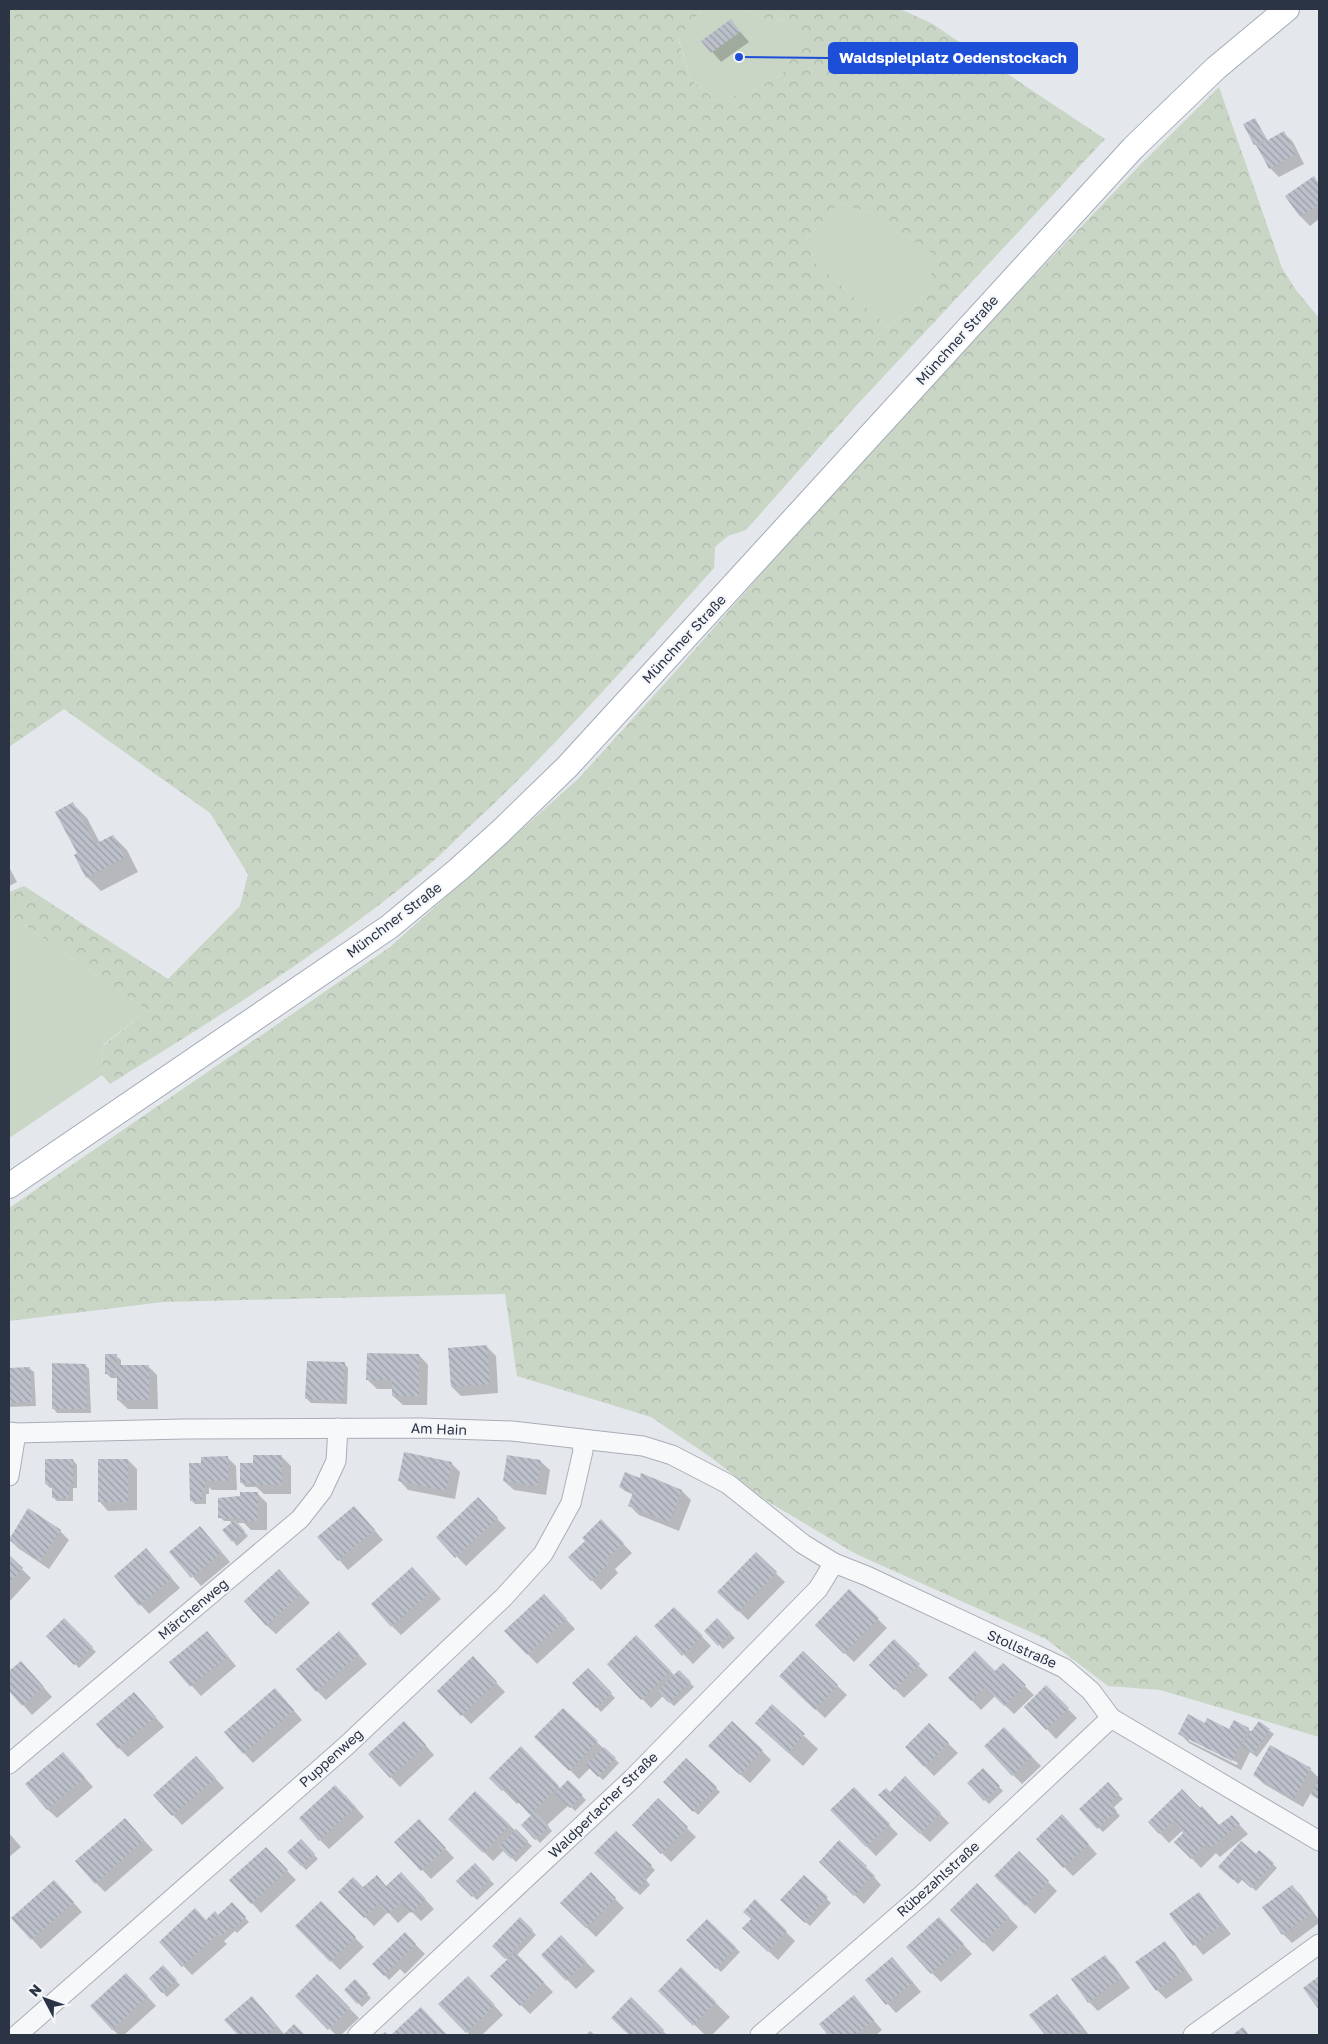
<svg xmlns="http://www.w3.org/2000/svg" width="1328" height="2044" viewBox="0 0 1328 2044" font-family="'Golos Text',sans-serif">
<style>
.grass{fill:#c9d6c5}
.forest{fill:url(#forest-crowns);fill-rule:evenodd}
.shadow{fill:#0003;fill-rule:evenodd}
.building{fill:url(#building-back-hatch)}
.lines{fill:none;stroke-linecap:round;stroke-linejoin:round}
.minor-casing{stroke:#a9aeb7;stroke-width:21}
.major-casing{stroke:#a3abb8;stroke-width:26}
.minor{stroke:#f7f8fa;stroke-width:19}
.major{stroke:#fff;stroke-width:24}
.labels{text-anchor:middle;stroke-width:4.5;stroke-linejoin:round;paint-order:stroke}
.street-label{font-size:14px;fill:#2b3445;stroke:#f4f6f9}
.leader{fill:none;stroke:#1d4ed8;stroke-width:2}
.callout-dot{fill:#1d4ed8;stroke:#f4f6f9;stroke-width:2}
.callout{fill:#1d4ed8;stroke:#1d4ed8;stroke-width:2}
.callout-label{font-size:15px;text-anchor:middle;font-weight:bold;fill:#fff}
</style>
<defs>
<pattern id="forest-crowns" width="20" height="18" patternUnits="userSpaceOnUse" patternTransform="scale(1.25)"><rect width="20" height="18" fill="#c9d6c5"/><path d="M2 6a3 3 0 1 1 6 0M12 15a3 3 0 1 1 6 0" fill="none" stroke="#adb8ab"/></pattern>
<pattern id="building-back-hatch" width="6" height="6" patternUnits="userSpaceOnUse" patternTransform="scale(1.25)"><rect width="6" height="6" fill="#bbc0ca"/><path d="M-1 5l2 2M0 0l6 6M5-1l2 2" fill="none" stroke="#989da6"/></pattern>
</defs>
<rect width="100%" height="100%" fill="#e4e7ec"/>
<g class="grass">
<polygon points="703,9 744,9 763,19 787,21 805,38 781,75 755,89 717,101 691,80 678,37"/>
<polygon points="839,203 870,213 939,257 921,300 888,327 815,262 806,239"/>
<polygon points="9,914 147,1010 103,1045 102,1075 11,1137 9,1136"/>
</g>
<g class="forest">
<path d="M 9,9 L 703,9 L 678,38 L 691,80 L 717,101 L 755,89 L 781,75 L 804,38 L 787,21 L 763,19 L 744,9 L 900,9 L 931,23 L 1105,139 L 855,407 L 746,530 L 728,536 L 715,547 L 714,568 C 634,657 556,747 468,828 C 452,843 436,860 418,874 C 322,953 216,1018 110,1084 L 102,1075 L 103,1046 L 147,1010 L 9,914 L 9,892 L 24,886 L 168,979 L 240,906 L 248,874 L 210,813 L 64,709 L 9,747 ZM 839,203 L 870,213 L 938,257 L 921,300 L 888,327 L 815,262 L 806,239 Z"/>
<polygon points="1219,87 1282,268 1296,290 1319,318 1319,1737 1160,1690 1108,1686 1046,1639 856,1554 767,1501 709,1456 651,1417 517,1376 505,1294 163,1302 9,1321 9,1208 390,947 579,778 676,671 887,430 1140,165"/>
</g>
<g class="shadow">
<polygon points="731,21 749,42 721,62 703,41"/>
<polygon points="1255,119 1268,141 1284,133 1293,142 1304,164 1279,177 1270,168 1255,144"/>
<polygon points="1314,178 1319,184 1319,219 1310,226 1301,217"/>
<polygon points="73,804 87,818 100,843 113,836 127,850 138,872 101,891 87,877 78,854"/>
<polygon points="9,867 17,882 9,886"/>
<polygon points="486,1346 496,1356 498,1393 461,1396 452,1387"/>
<polygon points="419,1355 428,1365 427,1405 403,1405 393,1396 393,1389 377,1389 367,1379"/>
<polygon points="116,1356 121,1360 121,1366 148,1366 157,1375 158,1409 128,1409 118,1400 118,1378 111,1378 107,1374"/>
<polygon points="344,1363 348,1368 347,1404 311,1403 307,1399"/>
<polygon points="85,1365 89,1369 91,1413 57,1413 53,1408"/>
<polygon points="29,1368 34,1372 36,1406 9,1407 9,1369"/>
<polygon points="281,1456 291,1466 291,1494 264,1494 256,1487 246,1487 241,1482 253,1464"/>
<polygon points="227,1457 236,1466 237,1490 212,1490 209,1487 209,1494 206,1494 206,1504 195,1504 191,1500 201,1464"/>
<polygon points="73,1460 77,1465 77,1488 73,1488 73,1501 57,1501 53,1497 53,1488 50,1488 46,1484"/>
<polygon points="128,1460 137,1469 137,1510 108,1511 99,1501"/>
<polygon points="540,1461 550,1470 546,1495 514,1490 504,1481"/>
<polygon points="451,1463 460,1472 455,1499 408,1490 399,1480"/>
<polygon points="640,1479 682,1491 691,1500 679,1531 639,1515 630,1506 634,1495 625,1491 620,1487"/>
<polygon points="258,1494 267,1503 267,1530 251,1530 244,1523 236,1523 248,1536 237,1546 224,1530 232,1524 230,1521 224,1521 220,1517"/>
<polygon points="478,1499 506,1528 466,1566 438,1537"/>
<polygon points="29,1510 60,1531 69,1540 49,1569 18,1548 9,1539"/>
<polygon points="363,1517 383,1540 348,1570 319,1537"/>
<polygon points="200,1527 230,1562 201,1586 171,1552"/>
<polygon points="610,1530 632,1553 615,1569 618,1573 601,1590 570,1557"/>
<polygon points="756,1554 785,1582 748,1620 719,1592"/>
<polygon points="9,1557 31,1578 9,1602"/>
<polygon points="155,1559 180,1588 149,1614 115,1576"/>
<polygon points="422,1578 441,1599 401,1635 392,1626"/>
<polygon points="288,1580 310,1603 276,1634 266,1625"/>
<polygon points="849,1591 887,1628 854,1662 816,1625"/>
<polygon points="553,1605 575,1629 537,1664 506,1631"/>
<polygon points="674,1608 711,1646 693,1664 656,1626"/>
<polygon points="64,1619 96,1652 79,1668 48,1636"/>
<polygon points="717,1620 735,1638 723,1649 706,1631"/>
<polygon points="636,1637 675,1676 679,1671 694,1687 674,1706 663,1696 651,1708 608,1664"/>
<polygon points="894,1641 928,1675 904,1698 870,1665"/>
<polygon points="216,1642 236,1666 201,1696 171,1663"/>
<polygon points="348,1642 367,1664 326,1700 317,1691"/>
<polygon points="803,1653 847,1695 825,1718 790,1685"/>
<polygon points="473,1658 505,1692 471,1724 439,1691"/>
<polygon points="21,1662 52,1697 32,1715 9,1689 9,1673"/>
<polygon points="1003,1665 1034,1695 1014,1714 995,1696 981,1710 950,1678 995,1673"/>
<polygon points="588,1670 615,1698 601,1712 574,1683"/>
<polygon points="1046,1687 1077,1718 1056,1739 1026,1707"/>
<polygon points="284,1699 302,1720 253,1763 226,1733"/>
<polygon points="143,1703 164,1727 128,1757 119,1748"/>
<polygon points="772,1706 818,1749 803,1766 771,1737"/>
<polygon points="563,1710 619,1763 603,1780 590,1768 579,1779 545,1746"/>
<path d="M 1259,1723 L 1274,1734 L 1257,1757 L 1250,1752 L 1241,1770 L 1189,1743 L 1180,1734 L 1205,1724 L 1230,1731 L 1248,1729 L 1252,1732 ZM 1189,1738 L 1238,1763 L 1237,1765 L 1189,1741 Z"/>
<polygon points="929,1725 958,1753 934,1776 906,1747"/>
<polygon points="1004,1729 1041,1766 1022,1784 985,1746"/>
<polygon points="414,1732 434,1755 400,1787 369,1754"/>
<polygon points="762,1751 771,1760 750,1783 719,1755"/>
<polygon points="63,1753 93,1787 57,1818 47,1809"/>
<polygon points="686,1759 720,1792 698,1815 664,1782"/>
<polygon points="535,1762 561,1789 568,1782 586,1800 575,1811 569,1805 547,1825 552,1831 540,1843 523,1825 532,1816 519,1802 517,1804 491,1778"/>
<polygon points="205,1767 224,1788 182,1825 155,1795"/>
<polygon points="1310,1769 1319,1778 1319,1800 1311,1793 1303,1807 1264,1784 1254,1775"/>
<polygon points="983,1770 1003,1791 989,1804 969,1783"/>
<polygon points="905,1778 949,1823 930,1842 889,1805 890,1793"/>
<polygon points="1108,1784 1123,1799 1113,1808 1120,1816 1103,1832 1081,1809"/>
<polygon points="854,1789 898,1834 876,1856 832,1811"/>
<polygon points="1182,1791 1220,1826 1232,1817 1248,1834 1220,1857 1216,1853 1201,1868 1176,1842 1185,1833 1182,1831 1169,1843 1149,1822"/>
<polygon points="475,1793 532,1846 516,1862 504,1850 493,1861 450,1819"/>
<polygon points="345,1795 364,1817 329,1849 320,1840"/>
<polygon points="658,1800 696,1837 671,1862 634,1825"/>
<polygon points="1071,1825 1097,1854 1073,1876 1064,1867"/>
<polygon points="134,1829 153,1850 105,1892 96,1883"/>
<polygon points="428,1830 454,1858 431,1879 396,1842"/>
<polygon points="9,1833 21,1847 9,1857"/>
<polygon points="616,1833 655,1870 646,1880 650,1885 640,1895 596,1853"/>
<polygon points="301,1841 318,1859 306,1870 289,1852"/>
<polygon points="839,1842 875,1876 874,1877 881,1885 864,1904 821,1862"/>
<polygon points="1260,1852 1277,1868 1256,1891 1243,1879 1238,1884 1220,1867 1256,1856"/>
<polygon points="1019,1853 1057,1891 1035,1914 996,1876"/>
<polygon points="275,1858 296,1880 261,1913 252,1903"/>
<polygon points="475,1865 494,1884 477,1900 458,1881"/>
<polygon points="591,1874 624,1908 596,1937 562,1903"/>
<polygon points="804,1877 831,1903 810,1926 782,1900"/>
<polygon points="410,1883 434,1909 421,1921 411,1911 398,1923 388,1912 374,1926 340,1892"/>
<polygon points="977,1885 1018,1927 993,1952 952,1910"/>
<polygon points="1292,1886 1301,1895 1319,1920 1319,1923 1292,1943 1283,1934"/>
<polygon points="63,1891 82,1912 41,1949 13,1918"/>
<polygon points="1199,1894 1231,1934 1203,1955 1171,1915"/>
<polygon points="755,1901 795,1941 778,1960 753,1937 752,1919"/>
<polygon points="321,1903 364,1947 340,1970 296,1926"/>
<polygon points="232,1904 249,1922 237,1933 235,1931 224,1941 227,1944 192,1975 161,1942 218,1917"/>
<polygon points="521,1919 536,1935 517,1955 553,1992 530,2014 492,1976 508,1960 494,1946"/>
<polygon points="707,1921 740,1952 721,1972 688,1940"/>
<polygon points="948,1928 972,1954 941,1982 932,1973"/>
<polygon points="405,1934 425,1954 405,1974 400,1969 389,1980 374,1964"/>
<polygon points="561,1937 595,1971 576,1989 543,1955"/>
<polygon points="1164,1943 1174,1952 1193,1980 1166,1999 1157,1990"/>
<polygon points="1104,1956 1114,1966 1130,1988 1098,2011 1089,2002"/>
<polygon points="163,1967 180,1985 167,1997 150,1978"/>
<polygon points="901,1968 921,1992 896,2013 866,1980"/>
<polygon points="681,1969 730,2017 712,2035 705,2035 660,1991"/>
<polygon points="317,1976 359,2018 341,2035 336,2035 297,1996"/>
<polygon points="355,1981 371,1998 362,2007 345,1990"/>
<polygon points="135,1983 156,2006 124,2035 119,2035 112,2029"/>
<polygon points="477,1987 503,2015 482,2035 470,2035 440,2004"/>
<polygon points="1057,1996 1066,2005 1089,2035 1046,2035 1031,2015"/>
<polygon points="854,1997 882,2030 876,2035 830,2035 821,2024"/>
<polygon points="631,1999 667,2035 630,2035 613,2018"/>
<polygon points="261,2007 285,2035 294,2026 304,2035 239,2035 226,2020"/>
<polygon points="430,2018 447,2035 394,2034"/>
<polygon points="590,2031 595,2035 586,2035"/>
<polygon points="385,2032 388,2035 381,2035"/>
</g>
<g class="building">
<polygon points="731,19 740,32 711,53 701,41"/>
<polygon points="1255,118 1266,139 1254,145 1243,124"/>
<polygon points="1284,131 1296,154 1269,169 1257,146"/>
<polygon points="1314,176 1319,184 1319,204 1300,217 1285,196"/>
<polygon points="73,802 95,844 113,835 125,857 86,878 74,855 77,853 55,812"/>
<polygon points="487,1345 490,1384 451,1387 448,1348"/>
<polygon points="367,1353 419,1354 419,1396 392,1396 392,1380 366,1380"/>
<polygon points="105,1354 117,1354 117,1365 149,1365 149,1400 117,1400 117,1374 105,1374"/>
<polygon points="307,1361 345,1362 343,1401 305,1399"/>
<polygon points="52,1363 86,1364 87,1409 52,1409"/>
<polygon points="30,1367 32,1402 9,1403 9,1368"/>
<polygon points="404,1452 452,1462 446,1491 398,1481"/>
<polygon points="253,1455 282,1455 282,1485 253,1485 253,1483 240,1483 240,1463 253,1463"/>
<polygon points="507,1455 541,1460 537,1486 503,1481"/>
<polygon points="228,1456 228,1481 205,1481 205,1491 202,1491 202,1500 190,1501 189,1463 201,1463 201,1457"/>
<polygon points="45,1459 73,1459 73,1484 69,1484 69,1498 52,1498 52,1484 45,1484"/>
<rect x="98" y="1459" width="30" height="43"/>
<polygon points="625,1472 640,1478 641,1473 682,1490 669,1522 628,1506 633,1493 619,1487"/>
<polygon points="240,1492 258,1492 258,1521 240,1522 241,1519 218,1518 218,1498 240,1496"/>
<polygon points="478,1497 498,1518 455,1558 436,1537"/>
<polygon points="354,1506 375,1530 338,1561 317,1537"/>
<polygon points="28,1508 61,1530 40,1561 9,1540"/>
<polygon points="601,1519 624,1543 606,1559 610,1563 591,1581 568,1557 585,1541 582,1538"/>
<polygon points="235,1520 245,1531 232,1542 222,1530"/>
<polygon points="200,1526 222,1552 191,1578 169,1552"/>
<polygon points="146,1548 172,1578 139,1606 114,1576"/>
<polygon points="756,1552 777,1572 738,1612 717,1592"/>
<polygon points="9,1555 23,1568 9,1583"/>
<polygon points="412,1567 433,1590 391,1627 371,1604"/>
<polygon points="279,1569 301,1594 266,1626 244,1601"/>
<polygon points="849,1589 879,1618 844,1654 815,1625"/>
<polygon points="544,1594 567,1619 527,1655 504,1631"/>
<polygon points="674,1607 703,1636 682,1656 654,1626"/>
<polygon points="64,1618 93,1647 74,1665 46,1636"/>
<polygon points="717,1618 731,1633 718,1646 704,1631"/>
<polygon points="207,1631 228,1656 190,1687 169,1662"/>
<polygon points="339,1631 359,1654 316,1692 296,1669"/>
<polygon points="636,1635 671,1671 641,1700 607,1664"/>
<polygon points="894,1639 920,1664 894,1690 869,1665"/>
<polygon points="803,1651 838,1685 815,1710 779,1676"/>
<polygon points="975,1651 995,1671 1003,1663 1026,1685 1004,1706 985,1687 971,1701 948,1678"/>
<polygon points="473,1656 497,1682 461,1716 437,1691"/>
<polygon points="21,1661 44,1687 22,1706 9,1691 9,1671"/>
<polygon points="588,1668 612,1693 596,1708 572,1683"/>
<polygon points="679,1670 691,1682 669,1703 657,1691"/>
<polygon points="1046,1685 1069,1708 1046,1730 1024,1707"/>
<polygon points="275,1688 294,1710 243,1754 224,1732"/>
<polygon points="134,1692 156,1717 118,1749 96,1724"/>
<polygon points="772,1704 805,1734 788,1753 755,1723"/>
<polygon points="563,1708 598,1741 569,1771 534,1737"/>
<polygon points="1188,1714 1205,1723 1207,1718 1229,1729 1234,1720 1249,1728 1232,1761 1178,1734"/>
<polygon points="404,1721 426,1745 390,1778 368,1754"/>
<polygon points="732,1721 763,1750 740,1775 708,1746"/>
<polygon points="1259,1721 1270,1729 1253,1754 1241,1745"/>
<polygon points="929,1723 949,1743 924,1767 905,1747"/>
<polygon points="1004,1727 1032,1756 1012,1776 984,1746"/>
<polygon points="1270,1745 1311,1768 1294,1799 1253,1775"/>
<polygon points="521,1746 559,1786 530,1815 505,1788 502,1791 489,1778"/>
<polygon points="604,1747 616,1758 598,1777 586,1765"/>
<polygon points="63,1752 85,1777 47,1810 25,1784"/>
<polygon points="196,1756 216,1778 172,1816 153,1795"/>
<polygon points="686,1758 717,1787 693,1812 663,1782"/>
<polygon points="983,1768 1000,1786 984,1801 967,1783"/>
<polygon points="905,1776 941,1813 920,1834 878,1795 886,1788 890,1792"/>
<polygon points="1319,1779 1319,1799 1311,1795"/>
<polygon points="568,1780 583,1795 570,1808 555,1793"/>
<polygon points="1108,1782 1119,1794 1110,1803 1117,1811 1097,1829 1079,1809"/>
<polygon points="335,1785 356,1807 319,1841 299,1818"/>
<polygon points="854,1787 890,1824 866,1847 830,1810"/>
<polygon points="1182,1789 1200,1808 1202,1806 1219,1825 1232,1815 1240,1824 1210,1848 1206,1844 1191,1859 1174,1842 1183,1833 1174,1821 1159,1834 1148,1822"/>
<polygon points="475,1791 510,1825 483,1853 448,1819"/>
<polygon points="658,1798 688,1827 661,1854 632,1825"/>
<polygon points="535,1811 549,1826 535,1840 521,1825"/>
<polygon points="1062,1814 1089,1844 1063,1868 1036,1839"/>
<polygon points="125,1818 144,1840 95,1884 75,1861"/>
<polygon points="419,1819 446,1848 421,1871 394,1842"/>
<polygon points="516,1829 528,1841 511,1859 499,1847"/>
<polygon points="616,1831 652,1865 642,1875 647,1880 635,1892 594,1853"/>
<polygon points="301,1839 315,1854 301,1866 287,1852"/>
<polygon points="839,1840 867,1866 865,1868 873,1875 854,1896 819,1862"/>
<polygon points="1241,1841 1256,1854 1259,1850 1274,1863 1251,1888 1238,1876 1233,1880 1218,1867"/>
<polygon points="266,1847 288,1870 251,1904 229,1880"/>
<polygon points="1019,1851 1049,1881 1025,1906 994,1876"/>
<polygon points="475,1863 490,1879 472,1897 456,1881"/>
<polygon points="401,1872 426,1899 411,1913 401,1902 388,1914 378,1904 364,1918 338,1892 353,1877 363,1887 377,1875 386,1886"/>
<polygon points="591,1872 616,1898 586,1928 560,1903"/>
<polygon points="804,1875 828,1897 805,1923 780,1900"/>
<polygon points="54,1880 74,1902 31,1940 11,1918"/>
<polygon points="977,1883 1009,1917 983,1943 950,1910"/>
<polygon points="1292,1885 1312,1913 1282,1935 1262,1907"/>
<polygon points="1199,1892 1223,1924 1193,1946 1169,1914"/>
<polygon points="755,1899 787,1931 768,1952 742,1928 751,1919 743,1912"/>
<polygon points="321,1901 356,1937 330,1962 295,1926"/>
<polygon points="232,1902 246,1917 232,1930 230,1928 221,1936 218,1934 182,1967 159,1942 195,1908 206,1920 215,1911 218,1915"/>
<polygon points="520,1917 533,1930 505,1959 492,1946"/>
<polygon points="939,1917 964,1944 931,1974 906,1947"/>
<polygon points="707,1919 736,1947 716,1969 686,1940"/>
<polygon points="405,1932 416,1944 384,1976 372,1964"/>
<polygon points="561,1935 586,1961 566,1981 541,1955"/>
<polygon points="1165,1941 1185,1970 1156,1991 1135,1962"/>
<polygon points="515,1952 544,1982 520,2006 490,1976"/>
<polygon points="1105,1955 1121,1978 1088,2003 1071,1979"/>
<polygon points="892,1957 913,1982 886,2005 865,1980"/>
<polygon points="163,1965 177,1980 162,1993 149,1978"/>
<polygon points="681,1967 716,2002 693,2026 658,1991"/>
<polygon points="126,1973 148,1996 112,2030 90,2006"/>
<polygon points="317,1974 350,2008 328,2030 295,1996"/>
<polygon points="468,1976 495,2005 466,2033 438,2004"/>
<polygon points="1319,1976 1319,2010 1303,1988"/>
<polygon points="355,1979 368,1993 357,2004 344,1990"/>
<polygon points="1057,1994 1083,2029 1074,2035 1045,2035 1029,2015"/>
<polygon points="854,1995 874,2020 855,2035 828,2035 819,2024"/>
<polygon points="252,1996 277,2026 266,2035 238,2035 224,2020"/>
<polygon points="631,1997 664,2030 659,2035 629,2035 611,2018"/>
<polygon points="421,2007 446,2034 393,2035 392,2034"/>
<polygon points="294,2024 305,2035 283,2035"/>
<polygon points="1243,2027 1249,2035 1232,2035"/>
</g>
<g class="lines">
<defs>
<g id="minor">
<polyline points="9,1432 16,1433 184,1429 421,1428 512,1431 643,1446 672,1455 728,1484 803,1544 834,1563 867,1576 1064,1668 1091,1691 1111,1718 1319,1841"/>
<polyline points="9,1476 16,1433"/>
<polyline points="9,1764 300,1519 322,1491 336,1461 338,1428"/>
<polyline points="17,2035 346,1746 503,1598 543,1554 571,1503 583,1451 581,1439"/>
<polyline points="358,2035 632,1779 818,1589 834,1563"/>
<polyline points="760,2035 922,1895 1111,1718"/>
<polyline points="1193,2035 1319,1944"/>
</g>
<polyline id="major" points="9,1186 389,927 459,869 500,832 567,767 1133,148 1216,68 1287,9"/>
</defs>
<use href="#minor" class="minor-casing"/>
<use href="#major" class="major-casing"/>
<use href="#minor" class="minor"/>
<use href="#major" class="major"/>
</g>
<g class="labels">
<g class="street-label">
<text transform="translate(957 340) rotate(-48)" y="5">Münchner Straße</text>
<text transform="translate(684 639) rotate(-47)" y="5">Münchner Straße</text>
<text transform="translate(394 920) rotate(-37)" y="5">Münchner Straße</text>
<text transform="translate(439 1429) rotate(2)" y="5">Am Hain</text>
<text transform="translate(193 1609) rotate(-40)" y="5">Märchenweg</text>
<text transform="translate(1022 1649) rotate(24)" y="5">Stollstraße</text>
<text transform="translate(331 1758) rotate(-42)" y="5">Puppenweg</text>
<text transform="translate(603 1805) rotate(-44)" y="5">Waldperlacher Straße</text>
<text transform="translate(938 1879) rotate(-42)" y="5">Rübezahlstraße</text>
</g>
</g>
<path class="leader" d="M739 57L829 58"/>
<circle class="callout-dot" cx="739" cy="57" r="5"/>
<rect class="callout" x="829" y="43" width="248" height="30" rx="5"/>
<g class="callout-label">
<text x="953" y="63">Waldspielplatz Oedenstockach</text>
</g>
<rect width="1328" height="2044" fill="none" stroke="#2b3445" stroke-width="20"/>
<g transform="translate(45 1999) rotate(311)" stroke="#f4f6f9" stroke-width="4" paint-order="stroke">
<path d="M0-4L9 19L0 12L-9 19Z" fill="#2b3445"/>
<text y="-8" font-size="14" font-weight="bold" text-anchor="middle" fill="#2b3445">N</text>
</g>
</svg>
